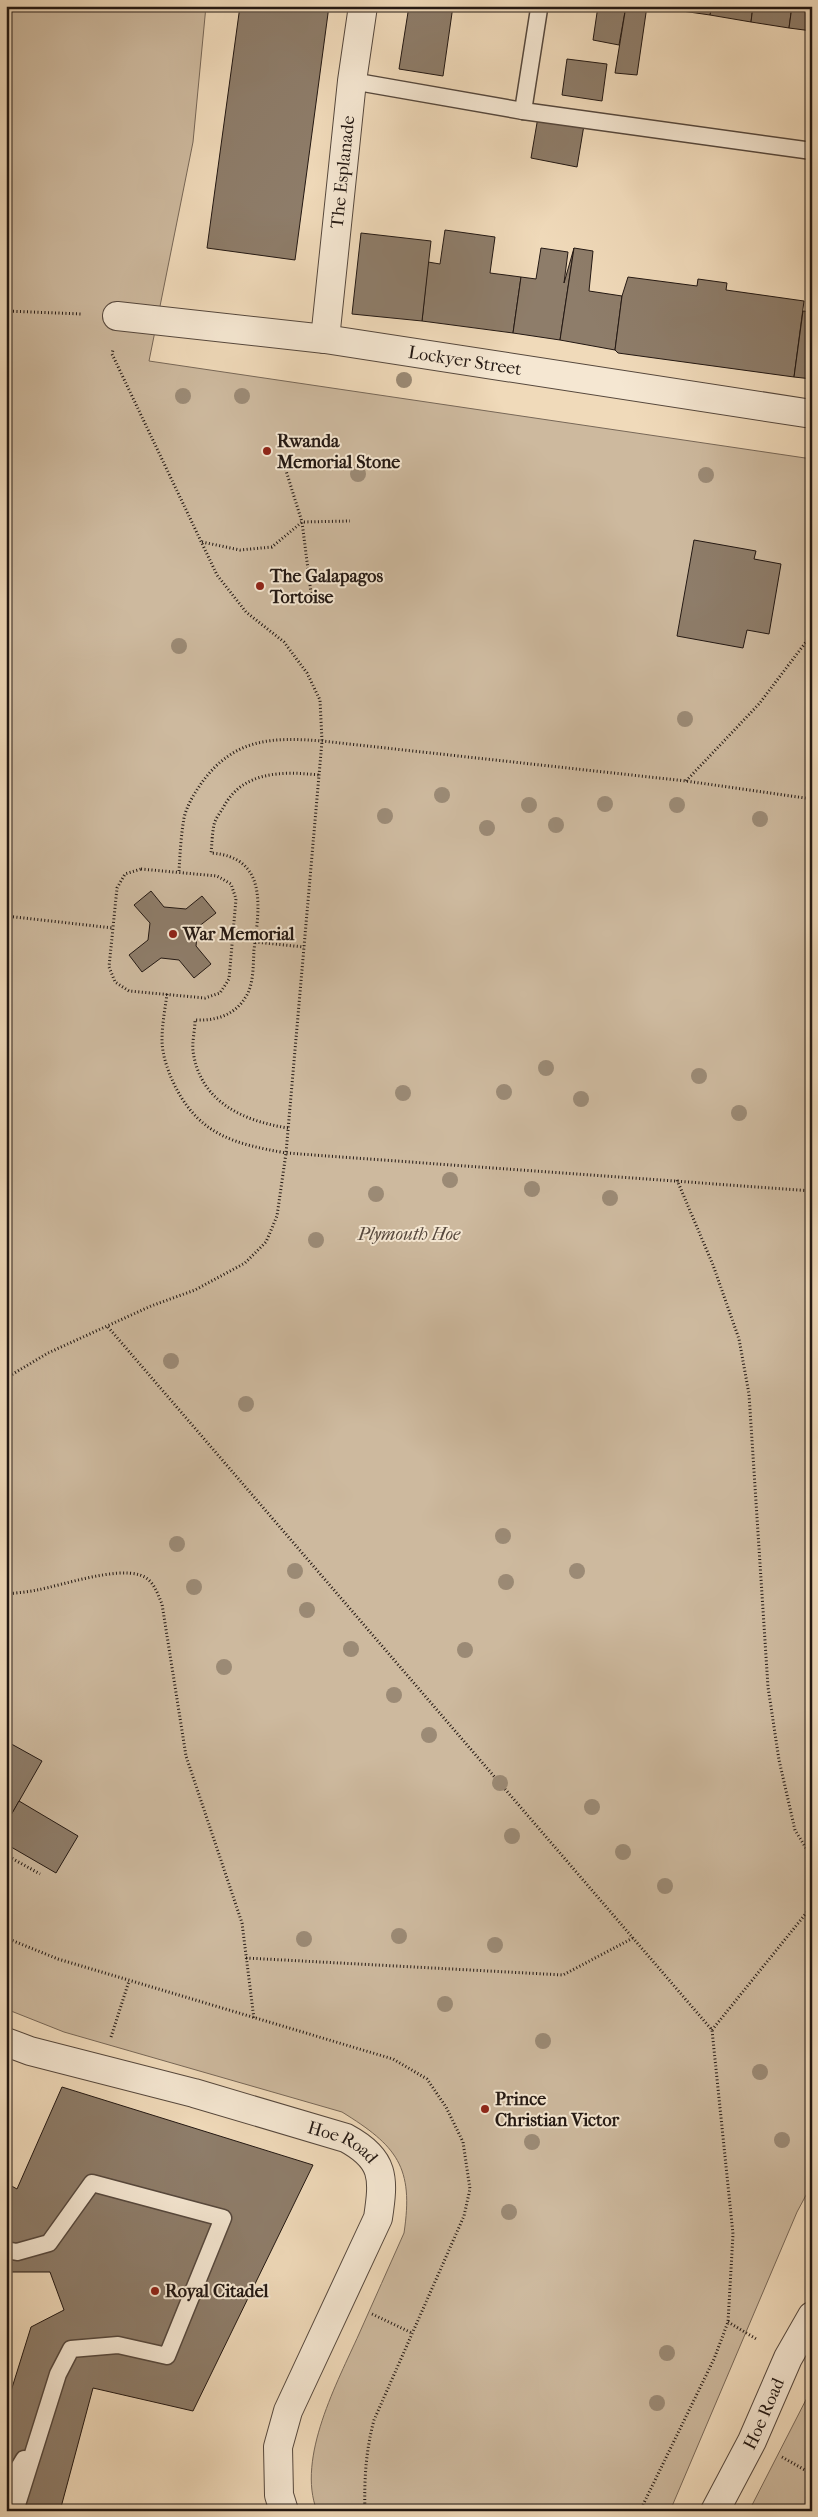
<svg xmlns="http://www.w3.org/2000/svg" width="818" height="2517" viewBox="0 0 818 2517" font-family="'IM FELL French Canon',serif">
<style>
.green{fill:#cdb99e;stroke:#786858}
.building{fill:#8e7d6a;stroke:#231813}
.lines{fill:none;stroke-linecap:round;stroke-linejoin:round}
.lane-casing{stroke:#56483d;stroke-width:19}
.street-casing{stroke:#56483d;stroke-width:30}
.path{stroke:#231813;stroke-width:3;stroke-dasharray:1 2.5;stroke-linecap:butt}
.lane{stroke:#f5e7d2;stroke-width:16}
.street{stroke:#f5e7d2;stroke-width:28}
.tree{fill:#9b8a75}
.poi-dot{fill:#8f2418;stroke:#f5e7d2;stroke-width:2}
.labels{text-anchor:middle;stroke-width:4;stroke-linejoin:round;paint-order:stroke}
.street-label{font-size:18px;fill:#231813;stroke:#f5e7d2}
.poi-label{font-size:18px;font-weight:bold;fill:#231813;stroke:#f5e7d2;text-anchor:start}
.park-label{font-size:18px;font-style:italic;fill:#56483d;stroke:#f5e7d2}
</style>
<rect width="100%" height="100%" fill="#f0daba"/>
<filter id="stains"><feTurbulence type="fractalNoise" baseFrequency=".004" numOctaves="4"/><feColorMatrix values="0 0 0 0 .2 0 0 0 0 .09 0 0 0 0 .02 0 0 0 .5 -.17"/></filter>
<radialGradient id="worn" r=".72"><stop offset=".6" stop-color="#630" stop-opacity="0"/><stop offset="1" stop-color="#630" stop-opacity=".3"/></radialGradient>
<g class="green">
<path d="M 6,6 L 206,6 L 193,142 L 149,361 L 812,459 L 812,2184 L 797,2212 L 670,2511 L 317,2511 C 296,2458 338,2381 359,2334 C 374,2300 389,2267 404,2233 C 414,2167 397,2146 342,2112 L 64,2032 L 6,2009 Z"/>
<polygon points="812,2388 812,2511 749,2511"/>
</g>
<g class="building">
<polygon points="240,6 329,6 295,260 207,248"/>
<polygon points="409,6 453,6 443,76 399,69"/>
<polygon points="598,6 626,6 619,45 593,40"/>
<polygon points="626,6 647,6 637,75 615,73"/>
<polygon points="651,6 669,6 668,9"/>
<polygon points="669,6 712,6 710,15 668,9"/>
<polygon points="712,6 753,6 751,22 710,15"/>
<polygon points="753,6 792,6 789,28 751,22"/>
<polygon points="792,6 812,6 812,31 789,28"/>
<polygon points="567,59 607,64 602,101 562,95"/>
<polygon points="538,117 584,125 577,167 531,158"/>
<polygon points="445,230 495,237 490,273 521,277 513,333 422,321 428,262 440,264"/>
<polygon points="361,233 431,241 422,321 352,314"/>
<polygon points="541,248 568,252 564,283 574,248 560,340 513,333 521,277 536,279"/>
<polygon points="574,248 593,251 589,291 622,296 615,350 560,340"/>
<polygon points="628,277 697,286 698,279 727,283 726,290 804,301 794,377 618,353 615,350 622,296"/>
<polygon points="803,311 812,312 812,379 794,377"/>
<polygon points="694,540 756,551 754,559 781,564 769,634 747,630 743,648 677,636"/>
<polygon points="151,891 164,907 186,909 202,896 216,913 198,927 196,946 211,964 194,978 179,960 161,958 142,972 129,955 148,940 150,923 134,905"/>
<polygon points="6,1741 42,1761 6,1824"/>
<polygon points="19,1801 78,1836 56,1873 6,1844 6,1824"/>
<polygon points="62,2087 313,2165 193,2411 93,2388 60,2511 6,2511 6,2407 31,2327 64,2310 50,2272 6,2272 6,2183 17,2189"/>
</g>
<g class="lines">
<defs>
<g id="lane">
<polyline points="352,81 523,111 812,151"/>
<polyline points="523,111 539,9"/>
<polyline points="6,2250 17,2252 49,2243 92,2183 223,2218 167,2356 118,2345 71,2349 58,2374 15,2511"/>
<polyline points="6,2489 24,2459"/>
</g>
<g id="street">
<path id="s1" d="M 117,316 L 325,339 L 812,414"/>
<path id="s2" d="M 325,339 L 352,81 L 363,6"/>
<path id="s3" d="M 6,2042 L 30,2051 L 194,2093 L 346,2138 C 385,2159 384,2178 378,2218 L 288,2411 L 278,2447 L 279,2495 L 284,2511"/>
<path id="s4" d="M 715,2511 L 752,2441 L 788,2358 L 812,2316"/>
</g>
</defs>
<use href="#lane" class="lane-casing"/>
<use href="#street" class="street-casing"/>
<g class="path">
<polyline points="6,311 82,314"/>
<polyline points="202,542 240,550 272,547 302,522 283,461"/>
<polyline points="311,593 302,522 350,521"/>
<polyline points="686,781 759,704 812,634"/>
<polygon points="141,869 217,876 231,884 236,899 229,979 220,993 205,998 129,991 115,982 109,967 117,888 125,874"/>
<path d="M 179,871 C 180,854 181,835 184,818 C 187,805 195,792 203,781 C 235,738 273,737 322,741 L 686,781 L 812,799"/>
<polyline points="6,916 113,928"/>
<polyline points="255,942 304,947"/>
<path d="M 167,994 C 165,1009 162,1025 162,1040 C 162,1056 169,1074 176,1088 C 201,1136 236,1144 286,1153 L 812,1191"/>
<path d="M 288,1128 C 243,1121 200,1102 193,1051 C 192,1042 195,1030 195,1020 C 214,1021 234,1016 245,998 C 254,985 253,966 254,950 C 259,909 269,857 211,853 C 212,844 212,834 214,825 C 215,819 220,813 223,808 C 242,771 282,771 319,775"/>
<polyline points="677,1180 713,1265 739,1339 749,1394 768,1687 779,1760 795,1830 812,1858"/>
<polyline points="108,1327 712,2030 733,2234 728,2322 714,2359 640,2511"/>
<polyline points="6,1378 48,1353 151,1306 195,1290 245,1263 266,1242 277,1216 286,1153 322,741 320,700 307,673 284,642 246,612 217,575 112,354 113,350"/>
<path d="M 6,1594 C 16,1593 27,1592 37,1590 C 63,1585 115,1567 140,1575 C 153,1579 157,1592 162,1604 L 186,1756 L 242,1923 L 254,2019"/>
<polyline points="6,1855 40,1874"/>
<path d="M 6,1938 L 58,1959 L 393,2059 L 427,2079 L 446,2107 L 463,2142 L 470,2189 L 464,2216 L 374,2420 C 366,2450 364,2479 365,2511"/>
<polyline points="246,1958 563,1975 633,1938"/>
<polyline points="712,2030 812,1906"/>
<polyline points="111,2037 129,1981"/>
<polyline points="372,2314 412,2333"/>
<polyline points="728,2322 758,2340"/>
<polyline points="782,2457 812,2474"/>
</g>
<use href="#lane" class="lane"/>
<use href="#street" class="street"/>
</g>
<g class="tree">
<circle cx="404" cy="380" r="8"/>
<circle cx="183" cy="396" r="8"/>
<circle cx="242" cy="396" r="8"/>
<circle cx="358" cy="474" r="8"/>
<circle cx="706" cy="475" r="8"/>
<circle cx="179" cy="646" r="8"/>
<circle cx="685" cy="719" r="8"/>
<circle cx="442" cy="795" r="8"/>
<circle cx="605" cy="804" r="8"/>
<circle cx="529" cy="805" r="8"/>
<circle cx="677" cy="805" r="8"/>
<circle cx="385" cy="816" r="8"/>
<circle cx="760" cy="819" r="8"/>
<circle cx="556" cy="825" r="8"/>
<circle cx="487" cy="828" r="8"/>
<circle cx="546" cy="1068" r="8"/>
<circle cx="699" cy="1076" r="8"/>
<circle cx="504" cy="1092" r="8"/>
<circle cx="403" cy="1093" r="8"/>
<circle cx="581" cy="1099" r="8"/>
<circle cx="739" cy="1113" r="8"/>
<circle cx="450" cy="1180" r="8"/>
<circle cx="532" cy="1189" r="8"/>
<circle cx="376" cy="1194" r="8"/>
<circle cx="610" cy="1198" r="8"/>
<circle cx="316" cy="1240" r="8"/>
<circle cx="171" cy="1361" r="8"/>
<circle cx="246" cy="1404" r="8"/>
<circle cx="503" cy="1536" r="8"/>
<circle cx="177" cy="1544" r="8"/>
<circle cx="295" cy="1571" r="8"/>
<circle cx="577" cy="1571" r="8"/>
<circle cx="506" cy="1582" r="8"/>
<circle cx="194" cy="1587" r="8"/>
<circle cx="307" cy="1610" r="8"/>
<circle cx="351" cy="1649" r="8"/>
<circle cx="465" cy="1650" r="8"/>
<circle cx="224" cy="1667" r="8"/>
<circle cx="394" cy="1695" r="8"/>
<circle cx="429" cy="1735" r="8"/>
<circle cx="500" cy="1783" r="8"/>
<circle cx="592" cy="1807" r="8"/>
<circle cx="512" cy="1836" r="8"/>
<circle cx="623" cy="1852" r="8"/>
<circle cx="665" cy="1886" r="8"/>
<circle cx="399" cy="1936" r="8"/>
<circle cx="304" cy="1939" r="8"/>
<circle cx="495" cy="1945" r="8"/>
<circle cx="445" cy="2004" r="8"/>
<circle cx="543" cy="2041" r="8"/>
<circle cx="760" cy="2072" r="8"/>
<circle cx="782" cy="2140" r="8"/>
<circle cx="532" cy="2142" r="8"/>
<circle cx="509" cy="2212" r="8"/>
<circle cx="667" cy="2353" r="8"/>
<circle cx="657" cy="2403" r="8"/>
</g>
<g class="poi-dot">
<circle cx="267" cy="451" r="5"/>
<circle cx="260" cy="586" r="5"/>
<circle cx="173" cy="934" r="5"/>
<circle cx="485" cy="2109" r="5"/>
<circle cx="155" cy="2291" r="5"/>
</g>
<g class="labels">
<g class="street-label">
<text dy="6" stroke="none"><textPath href="#s2" startOffset="168">The Esplanade</textPath></text>
<text dy="6" stroke="none"><textPath href="#s1" startOffset="351">Lockyer Street</textPath></text>
<text dy="6" stroke="none"><textPath href="#s3" startOffset="352">Hoe Road</textPath></text>
<text dy="6" stroke="none"><textPath href="#s4" startOffset="109">Hoe Road</textPath></text>
</g>
<g class="poi-label">
<text x="277" y="447">Rwanda<tspan x="277" dy="21">Memorial Stone</tspan></text>
<text x="270" y="582">The Galapagos<tspan x="270" dy="21">Tortoise</tspan></text>
<text x="183" y="940">War Memorial</text>
<text x="495" y="2105">Prince<tspan x="495" dy="21">Christian Victor</tspan></text>
<text x="165" y="2297">Royal Citadel</text>
</g>
<g class="park-label">
<text x="409" y="1240">Plymouth Hoe</text>
</g>
</g>
<rect width="818" height="2517" fill="none" stroke="#f0daba" stroke-width="25"/>
<rect x="8" y="8" width="803" height="2502" fill="none" stroke="#231813" stroke-width="2.5"/>
<rect x="12" y="12" width="793" height="2492" fill="none" stroke="#231813"/>
<rect width="100%" height="100%" filter="url(#stains)"/>
<rect width="100%" height="100%" fill="url(#worn)"/>
</svg>
